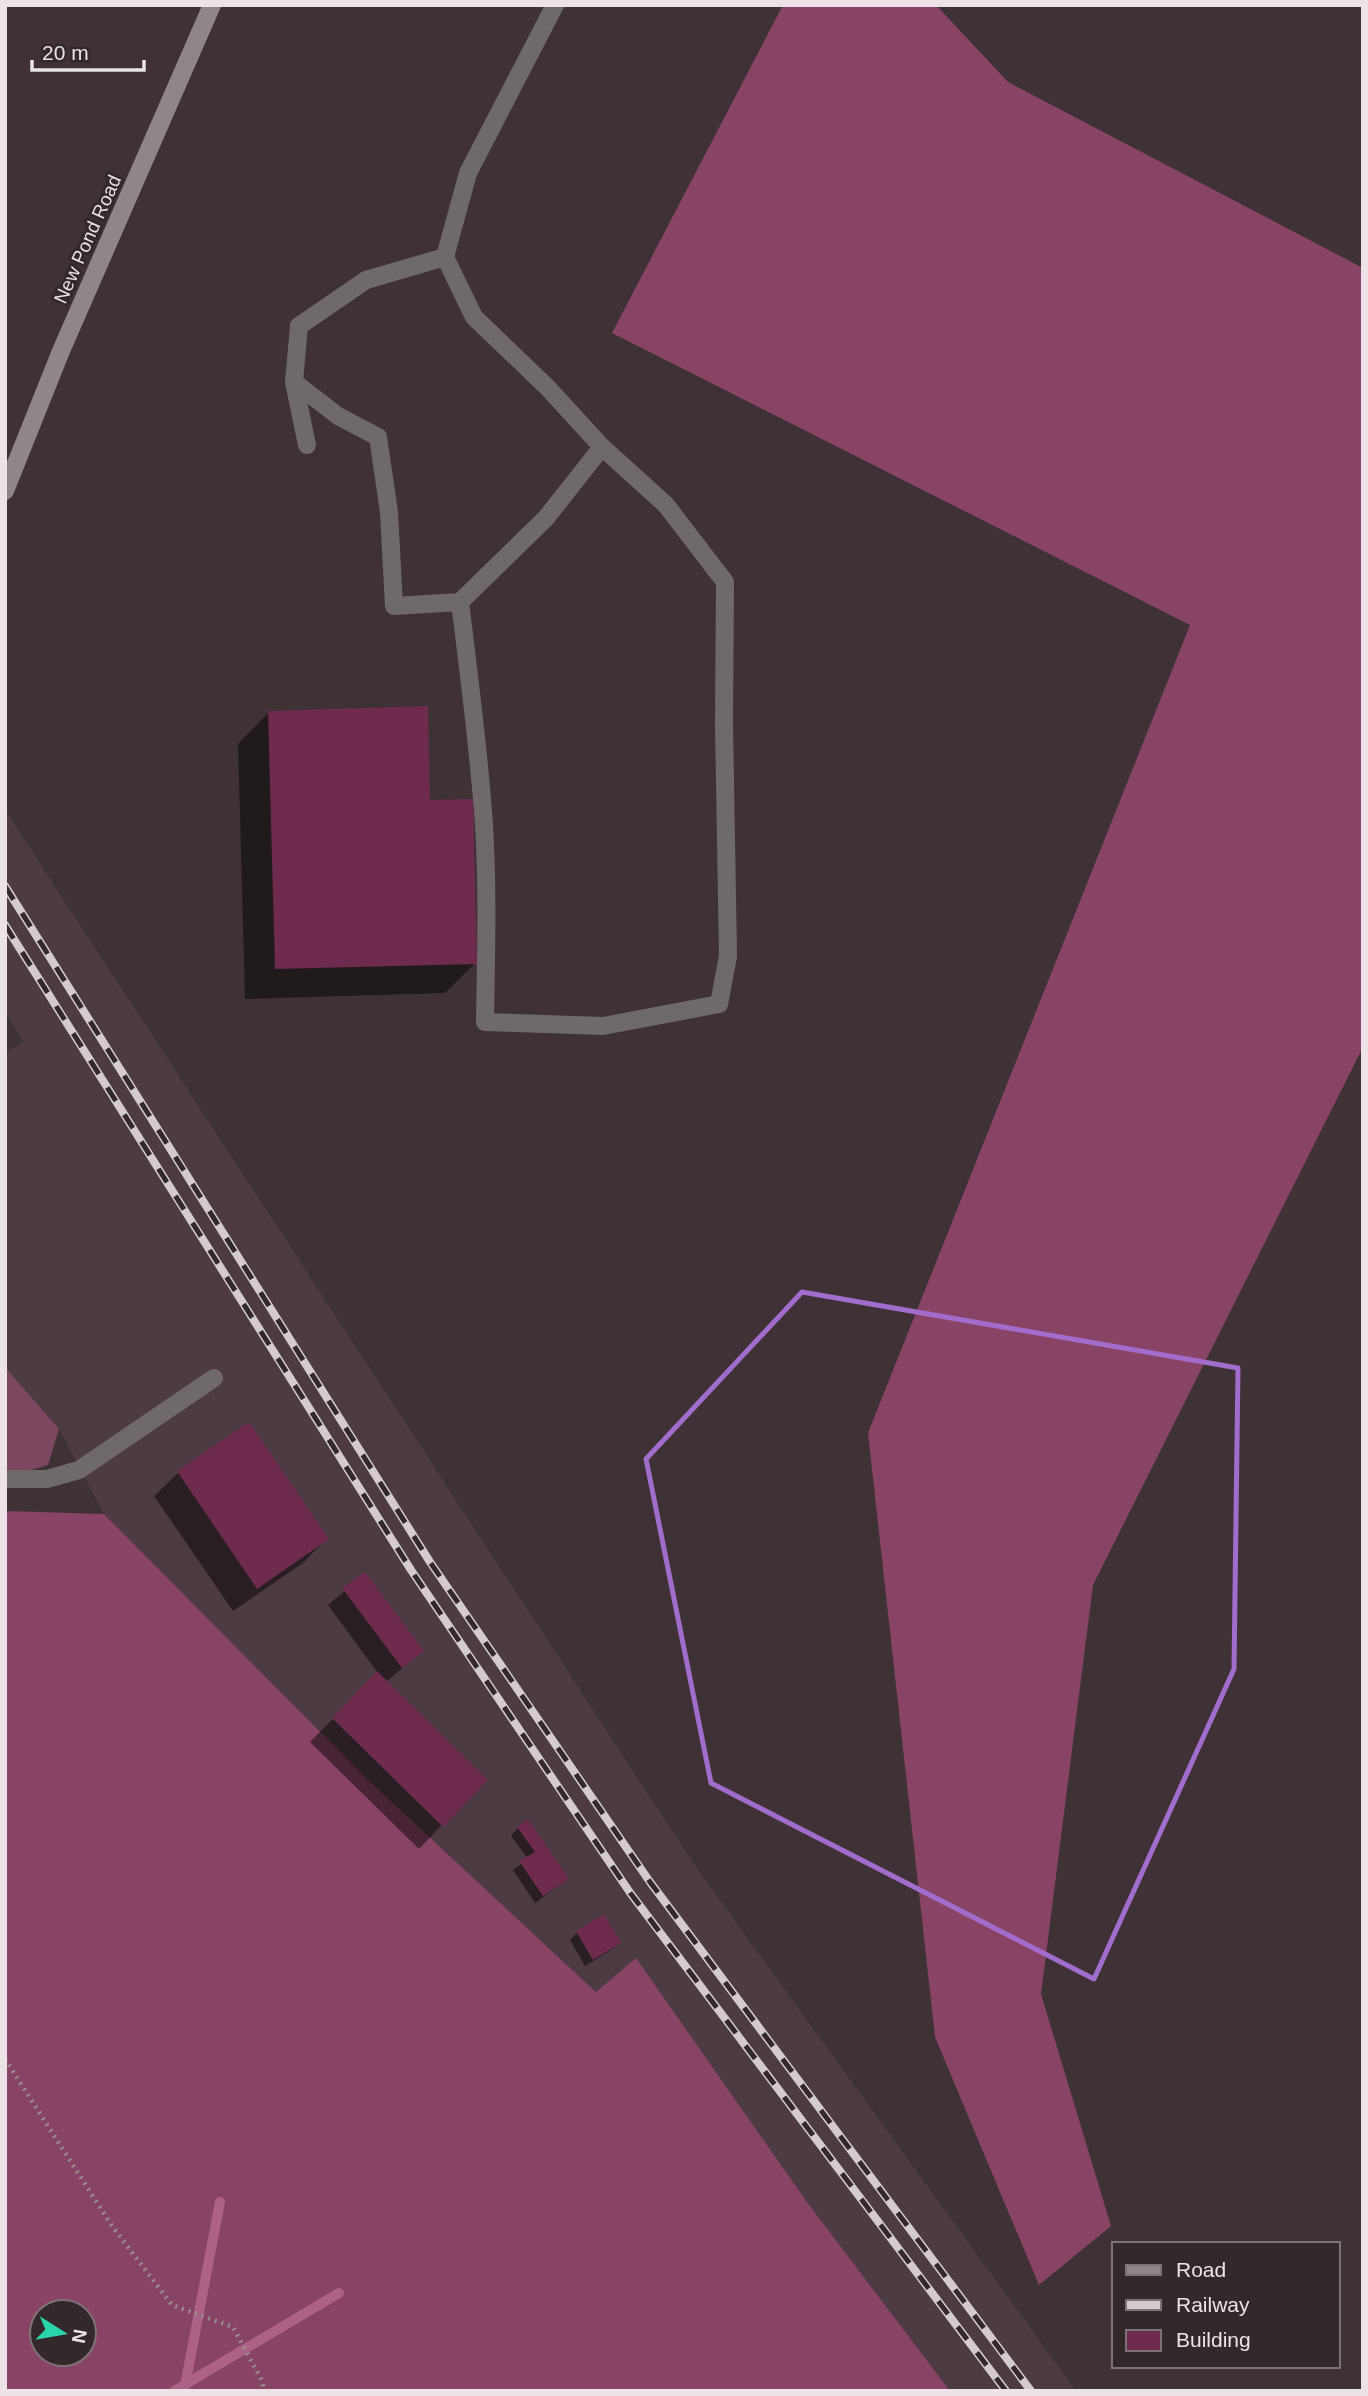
<svg xmlns="http://www.w3.org/2000/svg" width="1368" height="2396" viewBox="0 0 1368 2396" font-family="Arial,sans-serif">
<style>
.built{fill:#4d3b43}
.green{fill:#7c475f}
.forest{fill:#894465;fill-rule:evenodd}
.shadow{fill:#0007}
.lines{fill:none;stroke-linecap:round;stroke-linejoin:round}
.stream{stroke:#ab6284;stroke-width:10}
.building{fill:#6e2b4d}
.path{stroke:#988e92;stroke-width:4.5;stroke-dasharray:2 5;stroke-linecap:butt}
.lane{stroke:#70696c;stroke-width:18}
.secondary{stroke:#90868a;stroke-width:18}
.rail-casing{stroke:#d4cbcf;stroke-width:8}
.rail{stroke:#33282c;stroke-width:5;stroke-dasharray:16;stroke-linecap:butt}
.marked{fill:none;stroke:#a26ccd;stroke-width:5;stroke-linejoin:round}
.labels{text-anchor:middle;stroke-width:6;stroke-linejoin:round;paint-order:stroke}
.street-label{font-size:19px;fill:#ebe3e7;stroke:#33282c}
</style>
<rect width="100%" height="100%" fill="#3e3237"/>
<polygon class="built" points="5,810 693,1863 1076,2391 950,2391 807,2202 636,1959 597,1993 368,1780 104,1514 59,1429 5,1367 5,1053 23,1042 5,1011"/>
<polygon class="green" points="5,1367 59,1429 48,1465 22,1473 5,1472"/>
<g class="forest">
<polygon points="783,5 936,5 1008,82 1363,268 1363,1047 1093,1585 1041,1994 1111,2226 1039,2285 935,2037 868,1433 1190,625 612,333"/>
<path d="M 5,1511 L 104,1514 L 368,1780 L 596,1992 L 636,1958 L 807,2202 L 950,2391 L 5,2391 ZM 42,2312 L 84,2312 L 84,2354 L 42,2354 Z"/>
</g>
<g class="shadow">
<polygon points="268,713 429,802 475,963 445,993 245,999 238,744"/>
<polygon points="248,1424 326,1539 303,1563 233,1611 154,1496 178,1473"/>
<polygon points="364,1574 422,1651 386,1682 442,1825 419,1849 310,1742 378,1673 328,1605"/>
<polygon points="518,1828 567,1879 535,1903 513,1870 528,1859 511,1836"/>
<polygon points="577,1933 619,1943 611,1950 585,1966 570,1940"/>
</g>
<g class="lines">
<g class="stream">
<polyline points="174,2391 339,2293"/>
<polyline points="184,2391 220,2202"/>
</g>
</g>
<g class="building">
<polygon points="428,706 430,800 473,799 477,964 275,969 268,711"/>
<polygon points="249,1422 329,1539 257,1589 177,1471"/>
<polygon points="365,1572 424,1651 402,1668 342,1588"/>
<polygon points="377,1671 488,1780 443,1827 332,1718"/>
<polygon points="528,1819 569,1879 543,1896 519,1861 535,1852 517,1827"/>
<polygon points="604,1914 621,1943 593,1960 576,1931"/>
</g>
<g class="lines">
<polyline class="path" points="5,2059 112,2226 172,2305 233,2327 261,2379 265,2391"/>
<g class="lane">
<polyline points="294,382 338,416 378,437 389,512 394,606 460,602 546,518 602,447 548,388 474,317 445,257"/>
<polyline points="307,445 294,382 299,326 366,280 445,257 468,173 555,5"/>
<path d="M 460,602 C 469,676 479,750 484,825 C 488,891 486,956 485,1022 L 603,1026 L 719,1004 L 728,956 L 724,723 L 725,582 L 666,505 L 602,447"/>
<polyline points="5,1479 47,1479 79,1470 214,1378"/>
</g>
<polyline class="secondary" points="5,491 61,351 212,5"/>
<defs>
<g id="rail">
<polyline points="5,886 430,1562 650,1882 1031,2391"/>
<polyline points="5,925 411,1570 631,1894 1006,2391"/>
</g>
</defs>
<use href="#rail" class="rail-casing"/>
<use href="#rail" class="rail"/>
</g>
<path class="marked" d="M 802,1292 L 1238,1368 L 1234,1669 L 1094,1979 L 711,1783 L 646,1459 Z"/>
<g class="labels">
<g class="street-label">
<text transform="translate(87 239) rotate(-66)" y="7">New Pond Road</text>
</g>
</g>
<rect width="1368" height="2396" fill="none" stroke="#ebe3e7" stroke-width="14"/>
<rect x="1112" y="2242" width="228" height="126" fill="#33282c" stroke="#7d7377" stroke-width="2"/>
<rect x="1126" y="2265" width="35" height="10" fill="#90868a" stroke="#7d7377" stroke-width="2"/>
<text x="1176" y="2277" font-size="21" fill="#ebe3e7">Road</text>
<rect x="1126" y="2300" width="35" height="10" fill="#d4cbcf" stroke="#7d7377" stroke-width="2"/>
<text x="1176" y="2312" font-size="21" fill="#ebe3e7">Railway</text>
<rect x="1126" y="2330" width="35" height="21" fill="#6e2b4d" stroke="#7d7377" stroke-width="2"/>
<text x="1176" y="2347" font-size="21" fill="#ebe3e7">Building</text>
<g transform="translate(63 2333) rotate(101)"><circle r="33" fill="#33282c" stroke="#7d7377" stroke-width="2"/>
<path d="M0-5L12 26L0 18L-12 26Z" fill="#2bd5ac"/>
<text y="-10" font-size="19" font-weight="bold" text-anchor="middle" fill="#ebe3e7">N</text>
</g>
<path d="M32 60v10h112v-10" fill="none" stroke="#ebe3e7" stroke-width="3.5"/>
<text x="42" y="60" font-size="21" fill="#ebe3e7" stroke="#33282c" stroke-width="5" paint-order="stroke">20 m</text>
</svg>
